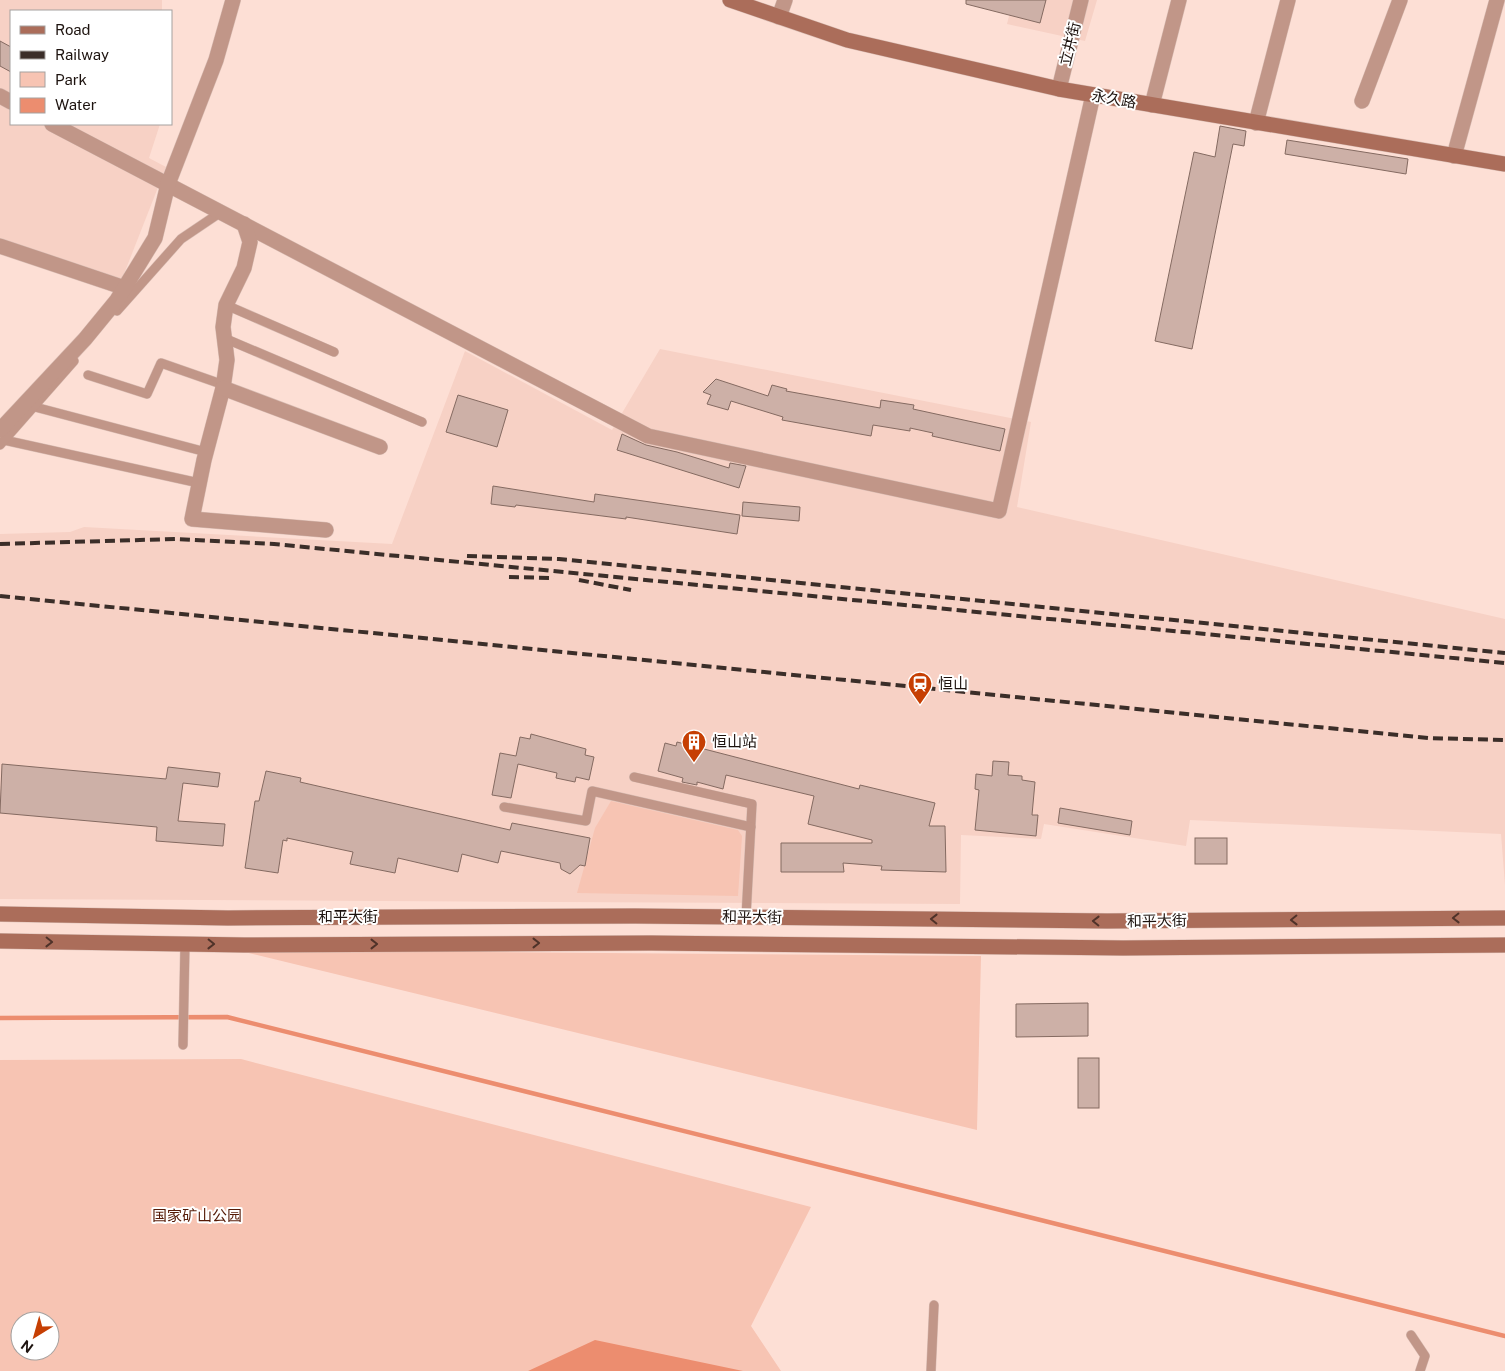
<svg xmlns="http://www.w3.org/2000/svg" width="1505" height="1371" viewBox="0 0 1505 1371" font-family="'Public Sans','Noto Sans SC',sans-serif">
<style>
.built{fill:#f7d1c5}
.green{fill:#f7c4b3;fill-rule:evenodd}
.water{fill:#ec8d6f}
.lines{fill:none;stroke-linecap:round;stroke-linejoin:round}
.stream{stroke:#ec8d6f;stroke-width:4.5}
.building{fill:#cdb0a7;stroke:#846a61}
.service-casing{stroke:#d9beb5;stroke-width:10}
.minor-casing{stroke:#d9beb5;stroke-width:16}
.tertiary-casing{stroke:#d9beb5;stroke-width:16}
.secondary-casing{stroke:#d9beb5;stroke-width:16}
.service{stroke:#c19688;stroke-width:9}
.minor{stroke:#c19688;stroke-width:15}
.tertiary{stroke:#c19688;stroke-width:15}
.secondary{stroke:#ab6d5a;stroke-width:15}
.rail{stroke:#3b2e29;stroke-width:4;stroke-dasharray:10 5;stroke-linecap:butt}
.oneway{stroke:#4f3229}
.labels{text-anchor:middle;stroke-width:4;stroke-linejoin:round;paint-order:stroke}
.street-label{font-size:15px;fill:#1d130f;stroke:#fff}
.poi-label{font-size:15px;fill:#1d130f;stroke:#fff;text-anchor:start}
.park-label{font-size:15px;fill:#551a06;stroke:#fff}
</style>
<rect width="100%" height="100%" fill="#fddfd5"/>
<g class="built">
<polygon points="0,0 162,0 162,11 11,11 11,124 160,124 149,158 166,167 122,279 0,238"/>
<polygon points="1013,0 1097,0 1085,41 1007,24"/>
<polygon points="660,349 1031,422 1017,507 1505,619 1505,885 1501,834 1190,820 1186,846 1044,824 1041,839 961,835 960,904 0,899 0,534 70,532 84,527 392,544 465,351 612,430"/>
</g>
<g class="green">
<polygon points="611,801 738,830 742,836 738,896 577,893 595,828"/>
<polygon points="236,950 981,956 977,1130"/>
<path d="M 241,1059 L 811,1207 L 751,1326 L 781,1371 L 0,1371 L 0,1060 ZM 20,1321 L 50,1321 L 50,1351 L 20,1351 Z"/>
</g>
<polygon class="water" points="595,1340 743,1371 744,1371 528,1371"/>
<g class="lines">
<polyline class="stream" points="0,1018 227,1017 1505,1336"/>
</g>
<g class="building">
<polygon points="966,0 1046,0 1040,23 966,4"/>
<polygon points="0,41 11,47 11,72 0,66"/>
<polygon points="1220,126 1246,131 1244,146 1233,144 1192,349 1155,341 1194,152 1215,157"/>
<polygon points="1287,140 1408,159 1406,174 1285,154"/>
<polygon points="716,379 768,396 772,385 787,389 786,391 880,408 881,400 914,405 913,409 1005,429 1000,451 932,436 933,433 910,428 910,431 873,425 871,436 782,420 783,417 731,401 728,410 707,404 711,395 703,392"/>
<polygon points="458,395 508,410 497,447 446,432"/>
<polygon points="622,434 646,445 677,452 729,468 730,463 746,466 739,488 617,450"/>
<polygon points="493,486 594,502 595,494 740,515 737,534 626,517 626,519 516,505 515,507 491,504"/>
<polygon points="743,502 800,507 799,521 742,516"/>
<polygon points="531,734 586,749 585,755 594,757 589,780 576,777 575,782 556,778 557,773 518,764 511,798 492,795 500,753 516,756 520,737 530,739"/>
<polygon points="677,742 859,789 860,785 935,803 929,826 945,826 946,872 881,870 882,866 843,863 844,872 781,872 781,843 872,843 872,840 808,824 814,796 726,775 723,789 697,782 697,785 682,782 683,778 658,771 665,743 676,746"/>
<polygon points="993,761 1009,762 1008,775 1022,776 1022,780 1035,782 1032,815 1038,815 1036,836 975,830 979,790 975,789 976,774 992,776"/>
<polygon points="2,764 166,779 168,767 220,773 218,787 183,783 178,821 225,824 223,846 156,841 157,827 0,813"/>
<polygon points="266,771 301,778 300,782 510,830 512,823 590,838 585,866 580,865 570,874 561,869 560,863 501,851 498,863 462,854 458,872 398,858 395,873 350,864 353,852 287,838 287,841 283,840 278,873 245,868 255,801 259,801"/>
<polygon points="1060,808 1132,821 1130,835 1058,823"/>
<rect x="1195" y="838" width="32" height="26"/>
<polygon points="1088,1003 1088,1036 1016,1037 1016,1004"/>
<rect x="1078" y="1058" width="21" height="50"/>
</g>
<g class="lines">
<defs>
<g id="service">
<polyline points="226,305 334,352"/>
<polyline points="117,311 181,239 221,212"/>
<polyline points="224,338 422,422"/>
<polyline points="88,375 147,394 161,363 224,385"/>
<polyline points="35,407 206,452"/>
<polyline points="4,440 199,483"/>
<polyline points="0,445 74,361"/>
<polyline points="634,777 752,804 746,917"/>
<polyline points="504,807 586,821 592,791 751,827"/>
<polyline points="183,1045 185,944"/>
<polyline points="1411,1335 1425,1356 1420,1371"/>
<polyline points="931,1371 934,1305"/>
</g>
<g id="minor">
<polyline points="779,17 785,0"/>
<polyline points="0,96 11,102"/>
<polyline points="1362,101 1400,0"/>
<polyline points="1152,105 1179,0"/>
<polyline points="1256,123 1288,0"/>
<polyline points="52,124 648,436 999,511 1093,95"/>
<polyline points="1454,156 1497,0"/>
<polyline points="244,224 250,242 244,268 226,305 223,327 227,360 223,388 204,460 192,519 326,530"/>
<polyline points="0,246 125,288"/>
<polyline points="223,388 380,447"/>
<polyline points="0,430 85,339 117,300 155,238 168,184 216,60 233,0"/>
</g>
<polyline id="tertiary" points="1059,89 1081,0"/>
<g id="secondary">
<polyline points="730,0 847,40 1059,89 1505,164"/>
<polyline points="0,914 228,918 635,916 1107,921 1505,918"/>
<polyline points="0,941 244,945 651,943 1123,948 1505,945"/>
</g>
</defs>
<use href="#service" class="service-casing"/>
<use href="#minor" class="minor-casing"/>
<use href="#tertiary" class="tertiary-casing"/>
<use href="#secondary" class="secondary-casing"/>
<use href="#service" class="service"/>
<use href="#minor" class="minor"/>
<use href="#tertiary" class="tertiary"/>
<use href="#secondary" class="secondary"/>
<g class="rail">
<polyline points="0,544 175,539 274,544 1505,663"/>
<polyline points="467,556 559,559 1505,653"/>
<polyline points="509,577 554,578"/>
<polyline points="579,580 631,590"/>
<polyline points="0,596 1428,738 1505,740"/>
</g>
</g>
<defs><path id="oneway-chevron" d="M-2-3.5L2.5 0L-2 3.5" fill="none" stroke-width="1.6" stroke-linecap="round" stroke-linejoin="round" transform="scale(1.25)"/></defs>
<g class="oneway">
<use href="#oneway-chevron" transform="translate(1456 918) rotate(179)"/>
<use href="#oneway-chevron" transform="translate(934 919) rotate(-179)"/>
<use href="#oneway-chevron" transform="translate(1294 920) rotate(179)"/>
<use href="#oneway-chevron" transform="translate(1096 921) rotate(-179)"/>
<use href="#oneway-chevron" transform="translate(49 942) rotate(1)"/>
<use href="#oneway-chevron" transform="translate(536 943)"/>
<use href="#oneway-chevron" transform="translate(211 944) rotate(1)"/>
<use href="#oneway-chevron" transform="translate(374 944)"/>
</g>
<defs>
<symbol id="station-pin" viewBox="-11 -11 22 30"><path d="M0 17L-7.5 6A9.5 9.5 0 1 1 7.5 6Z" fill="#c63f03" stroke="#fff"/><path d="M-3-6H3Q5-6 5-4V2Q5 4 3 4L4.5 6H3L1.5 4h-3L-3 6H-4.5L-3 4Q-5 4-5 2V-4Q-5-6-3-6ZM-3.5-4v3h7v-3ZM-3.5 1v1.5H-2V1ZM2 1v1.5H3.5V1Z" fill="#fff"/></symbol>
<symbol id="building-pin" viewBox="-11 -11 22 30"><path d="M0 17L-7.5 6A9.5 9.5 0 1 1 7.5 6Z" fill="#c63f03" stroke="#fff"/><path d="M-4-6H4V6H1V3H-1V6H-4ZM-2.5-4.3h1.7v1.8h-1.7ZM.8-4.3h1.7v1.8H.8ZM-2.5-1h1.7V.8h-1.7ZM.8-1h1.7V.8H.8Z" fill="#fff"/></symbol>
</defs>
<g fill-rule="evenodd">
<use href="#station-pin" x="906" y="670" width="28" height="38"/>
<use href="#building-pin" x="680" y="728" width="28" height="38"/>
</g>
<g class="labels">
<g class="street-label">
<text transform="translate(1070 44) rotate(-76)" y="5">立井街</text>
<text transform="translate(1114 99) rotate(10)" y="5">永久路</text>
<text x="348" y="922">和平大街</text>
<text transform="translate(752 917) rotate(1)" y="5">和平大街</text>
<text transform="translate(1157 921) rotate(-1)" y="5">和平大街</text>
</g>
<g class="poi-label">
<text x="938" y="689">恒山</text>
<text x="712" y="747">恒山站</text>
</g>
<g class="park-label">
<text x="197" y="1221">国家矿山公园</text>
</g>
</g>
<rect x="10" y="10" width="162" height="115" fill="#ffffff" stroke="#a5a19f"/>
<rect x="20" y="26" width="25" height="8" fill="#ab6d5a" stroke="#a5a19f"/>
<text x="55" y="35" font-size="15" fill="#1d130f">Road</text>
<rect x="20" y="51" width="25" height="8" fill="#3b2e29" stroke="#a5a19f"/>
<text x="55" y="60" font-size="15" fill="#1d130f">Railway</text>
<rect x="20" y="72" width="25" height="15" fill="#f7c4b3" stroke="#a5a19f"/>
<text x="55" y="85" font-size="15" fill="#1d130f">Park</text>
<rect x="20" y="98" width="25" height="15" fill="#ec8d6f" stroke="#a5a19f"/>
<text x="55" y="110" font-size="15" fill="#1d130f">Water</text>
<g transform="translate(35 1336) rotate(217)"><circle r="24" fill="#ffffff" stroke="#a5a19f"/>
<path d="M0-4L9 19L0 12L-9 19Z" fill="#c63f03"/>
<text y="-8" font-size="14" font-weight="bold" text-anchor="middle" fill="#1d130f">N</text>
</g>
</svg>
